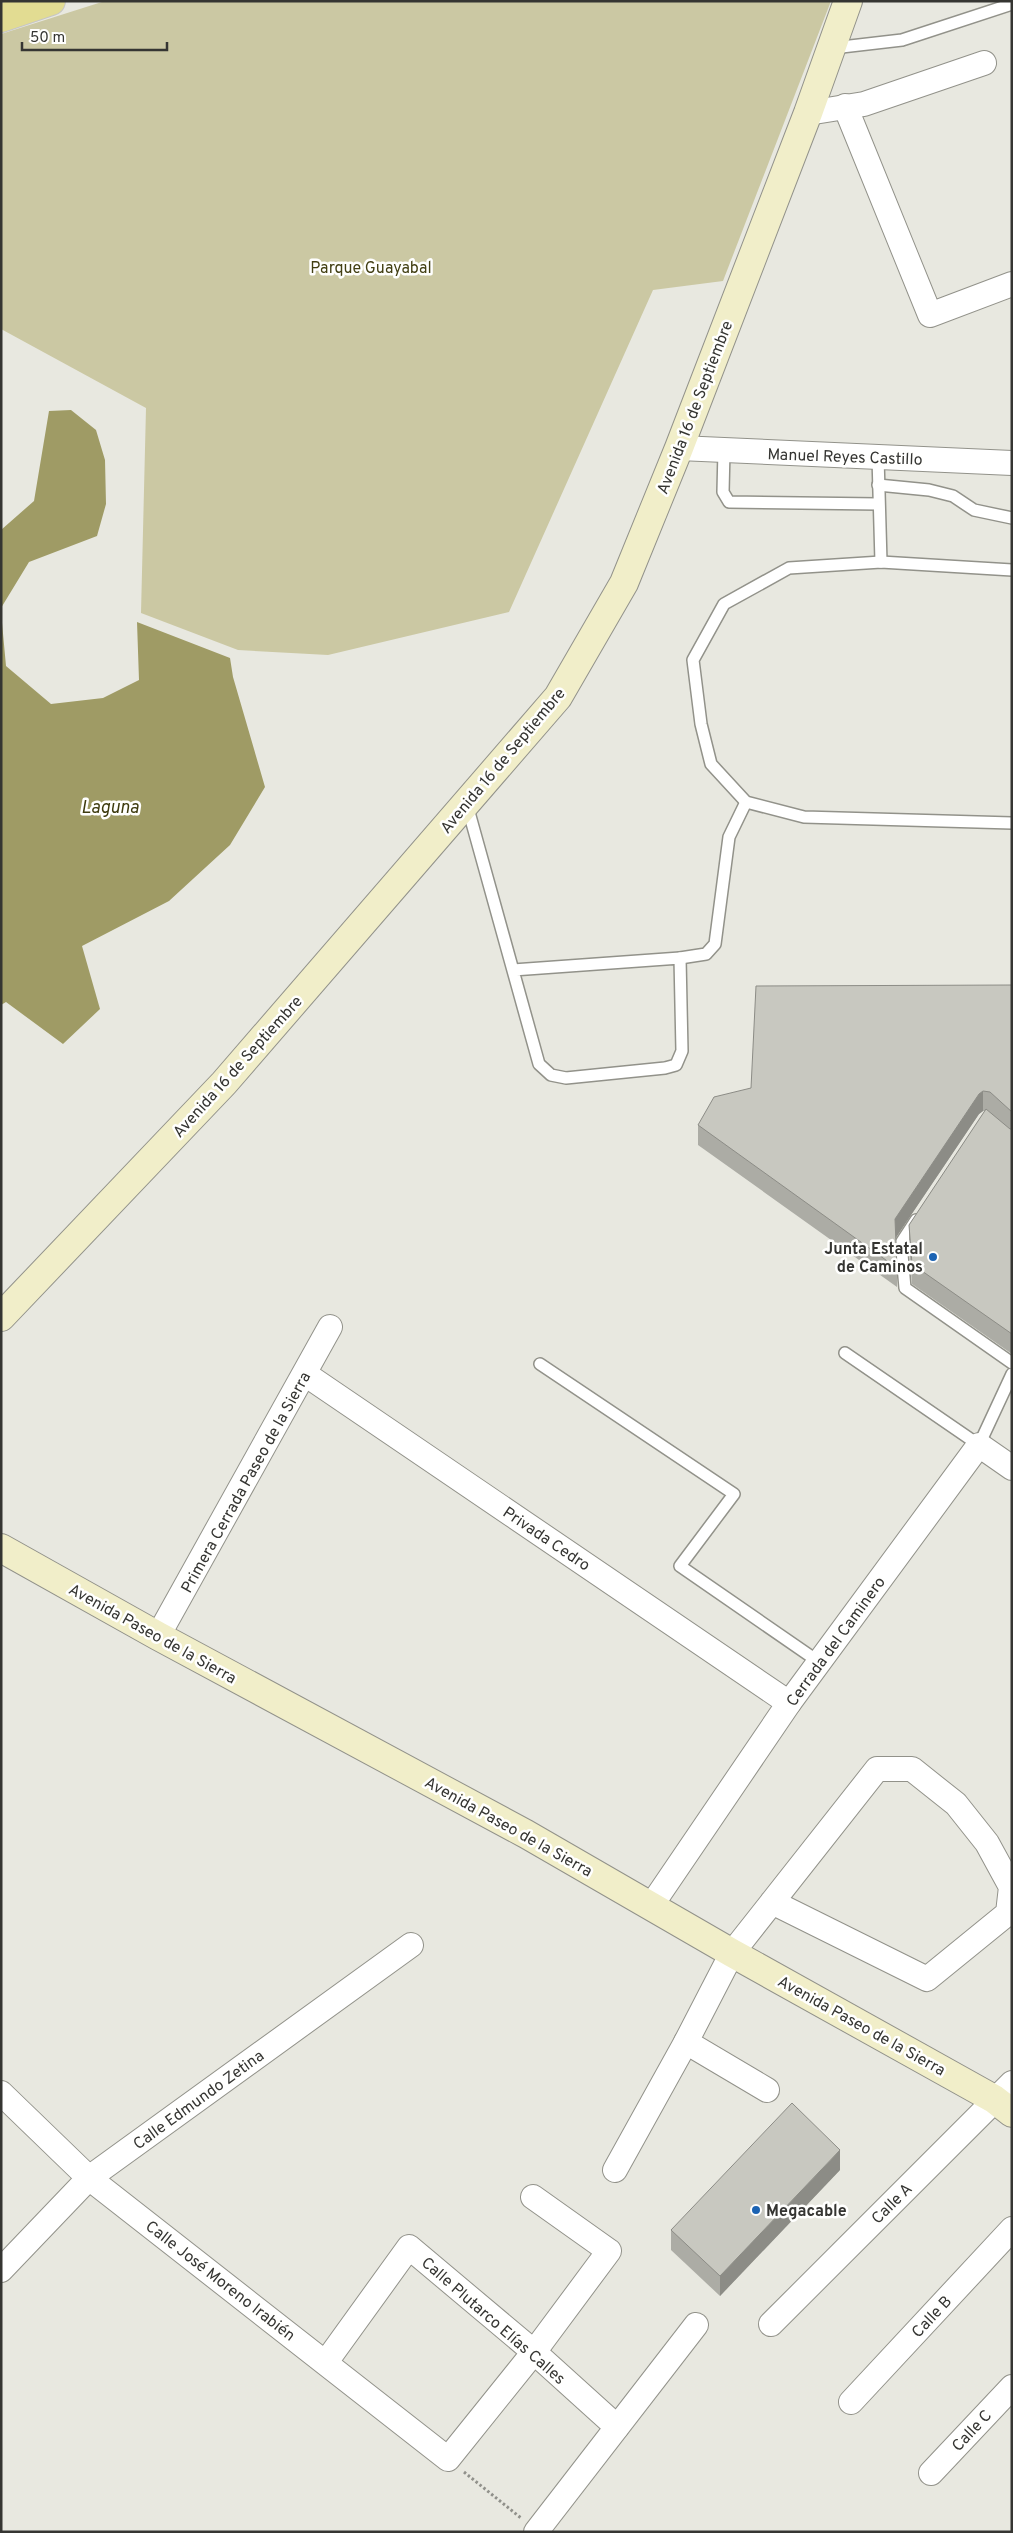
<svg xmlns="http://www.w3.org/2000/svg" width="1013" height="2533" viewBox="0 0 1013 2533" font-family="Overpass,sans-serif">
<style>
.green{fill:#cbc8a3}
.water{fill:#9f9b65}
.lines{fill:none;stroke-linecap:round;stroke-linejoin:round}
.lane-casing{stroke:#92928a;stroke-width:14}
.street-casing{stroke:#92928a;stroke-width:26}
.secondary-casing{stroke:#92928a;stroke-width:30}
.primary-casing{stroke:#c6c6c6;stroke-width:30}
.path{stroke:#91918b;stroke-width:3;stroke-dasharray:2.5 2.5;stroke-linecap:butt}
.lane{stroke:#fff;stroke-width:11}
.street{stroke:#fff;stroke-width:24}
.secondary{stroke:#f1eec9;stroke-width:28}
.primary{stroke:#e2dc92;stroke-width:28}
.wall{fill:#acaca5}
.shaded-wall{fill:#8c8c86}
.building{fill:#c8c8c0;stroke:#8c8c86}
.poi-dot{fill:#1b63b3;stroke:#fffffe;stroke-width:2}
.labels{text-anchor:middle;stroke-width:5;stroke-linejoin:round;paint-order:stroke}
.park-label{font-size:16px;fill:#423f13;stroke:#fffffe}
.street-label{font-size:16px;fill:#353532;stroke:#fffffe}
.poi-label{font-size:16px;font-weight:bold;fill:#353532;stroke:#fffffe;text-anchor:end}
.water-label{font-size:18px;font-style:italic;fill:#3e3b0f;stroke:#fffffe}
</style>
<rect width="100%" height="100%" fill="#e8e8e0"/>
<polygon class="green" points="105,1 831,1 723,281 653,290 509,612 328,655 238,650 141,613 146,408 1,329 1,34"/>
<g class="water">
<polygon points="71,410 96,430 105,460 106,504 97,536 29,562 1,608 1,530 34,501 49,411"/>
<polygon points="1,612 6,666 51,704 103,698 139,680 137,622 230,658 233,677 265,787 230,845 169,901 82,946 100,1009 63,1044 6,1002 1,1005"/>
</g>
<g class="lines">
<defs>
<g id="lane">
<polyline points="833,48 902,40 1012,4"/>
<polyline points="724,450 723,492 729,502 878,504"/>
<polyline points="878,457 881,562"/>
<polyline points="878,485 929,490 953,496 974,510 1012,518"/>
<polyline points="1012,570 881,562 789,568 724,604 693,660 701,724 711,764 746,802 804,817 1012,823"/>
<polyline points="467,805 539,1064 551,1075 566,1078 665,1068 676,1065 682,1051 680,958 513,970"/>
<polyline points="680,958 706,954 715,944 729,837 746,802"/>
<polyline points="916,1220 901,1243 905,1288 1012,1363"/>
<polyline points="845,1353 979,1445 1012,1374"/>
<polyline points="540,1364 734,1494 680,1566 819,1662"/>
</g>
<g id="street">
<polyline points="845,106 930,315 1012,284"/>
<polyline points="808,113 864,104 984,63"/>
<polyline points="679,448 1012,463"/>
<polyline points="305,1374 789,1703"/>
<polyline points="158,1636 330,1327"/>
<polyline points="651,1906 789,1703 979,1445 1012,1468"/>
<polyline points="686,2042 767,2090"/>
<polyline points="1,2093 89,2178 448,2459 534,2352 609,2251 533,2197"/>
<polyline points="615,2170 686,2042 732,1953 877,1769 912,1769 956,1804 987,1843 1011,1887 1008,1913 927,1979 772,1902"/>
<polyline points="1,2270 89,2178 411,1945"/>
<polyline points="771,2324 1012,2083"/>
<polyline points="326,2362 409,2247 534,2352 617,2427"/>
<polyline points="851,2402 1012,2229"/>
<polyline points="931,2473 1012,2387"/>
<polyline points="536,2532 696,2325"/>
</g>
<g id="secondary">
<polyline points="1,1317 224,1083 558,697 624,583 679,448 808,113 848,1"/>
<polyline points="1,1548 158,1636 526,1834 732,1953 994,2099 1012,2113"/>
</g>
<polyline id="primary" points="1,18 51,1"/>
</defs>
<use href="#lane" class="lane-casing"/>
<use href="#street" class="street-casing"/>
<use href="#secondary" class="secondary-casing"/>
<use href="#primary" class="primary-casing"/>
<polyline class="path" points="464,2472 521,2518"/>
<use href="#lane" class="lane"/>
<use href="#street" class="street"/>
<use href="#secondary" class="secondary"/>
<use href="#primary" class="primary"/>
</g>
<g class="wall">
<polygon points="1012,985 1012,1354 912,1284 909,1245 909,1225 985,1111 983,1111 979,1114 896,1237 897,1268 897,1287 698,1145 698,1125 751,1088"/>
<polygon points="840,2170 720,2296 671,2250 671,2230"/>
</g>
<g class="shaded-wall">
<polygon points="983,1091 983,1111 979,1114 895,1239 895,1219 979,1094"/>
<polygon points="840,2150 840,2170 720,2296 720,2276"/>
</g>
<g class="building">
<polygon points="1012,985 1012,1112 990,1092 983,1091 979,1094 895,1219 897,1268 698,1125 714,1097 751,1088 756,986"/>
<polygon points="986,1109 1010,1129 1012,1129 1012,1334 912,1264 909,1225"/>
<polygon points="792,2103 840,2150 720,2276 671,2230"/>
</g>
<g class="poi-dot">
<circle cx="933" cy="1257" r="5"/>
<circle cx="756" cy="2210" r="5"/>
</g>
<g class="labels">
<g class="park-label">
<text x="371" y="273">Parque Guayabal</text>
</g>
<g class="street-label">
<text transform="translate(694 407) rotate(-69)" y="6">Avenida 16 de Septiembre</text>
<text transform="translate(845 456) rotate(2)" y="6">Manuel Reyes Castillo</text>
<text transform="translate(502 760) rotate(-50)" y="6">Avenida 16 de Septiembre</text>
<text transform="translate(237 1066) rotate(-48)" y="6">Avenida 16 de Septiembre</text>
<text transform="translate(245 1482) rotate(-61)" y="6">Primera Cerrada Paseo de la Sierra</text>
<text transform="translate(547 1538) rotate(34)" y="6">Privada Cedro</text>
<text transform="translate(153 1633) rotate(29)" y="6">Avenida Paseo de la Sierra</text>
<text transform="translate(835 1641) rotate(-54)" y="6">Cerrada del Caminero</text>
<text transform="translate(509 1826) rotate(29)" y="6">Avenida Paseo de la Sierra</text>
<text transform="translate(862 2025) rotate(29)" y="6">Avenida Paseo de la Sierra</text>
<text transform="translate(198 2099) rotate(-36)" y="6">Calle Edmundo Zetina</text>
<text transform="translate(891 2203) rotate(-45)" y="6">Calle A</text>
<text transform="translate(221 2280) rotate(38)" y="6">Calle José Moreno Irabién</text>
<text transform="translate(931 2316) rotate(-47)" y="6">Calle B</text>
<text transform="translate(494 2320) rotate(41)" y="6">Calle Plutarco Elías Calles</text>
<text transform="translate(971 2430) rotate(-47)" y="6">Calle C</text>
</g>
<g class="poi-label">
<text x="923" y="1254">Junta Estatal<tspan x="923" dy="18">de Caminos</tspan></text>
<text x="766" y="2216" text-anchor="start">Megacable</text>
</g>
<g class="water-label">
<text x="110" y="813">Laguna</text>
</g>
</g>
<rect width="1013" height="2533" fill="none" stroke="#353532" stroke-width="5"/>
<path d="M22 42v8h145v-8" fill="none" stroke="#353532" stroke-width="2.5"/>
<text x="30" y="42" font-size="15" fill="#353532" stroke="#fffffe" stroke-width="4" paint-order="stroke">50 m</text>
</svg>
